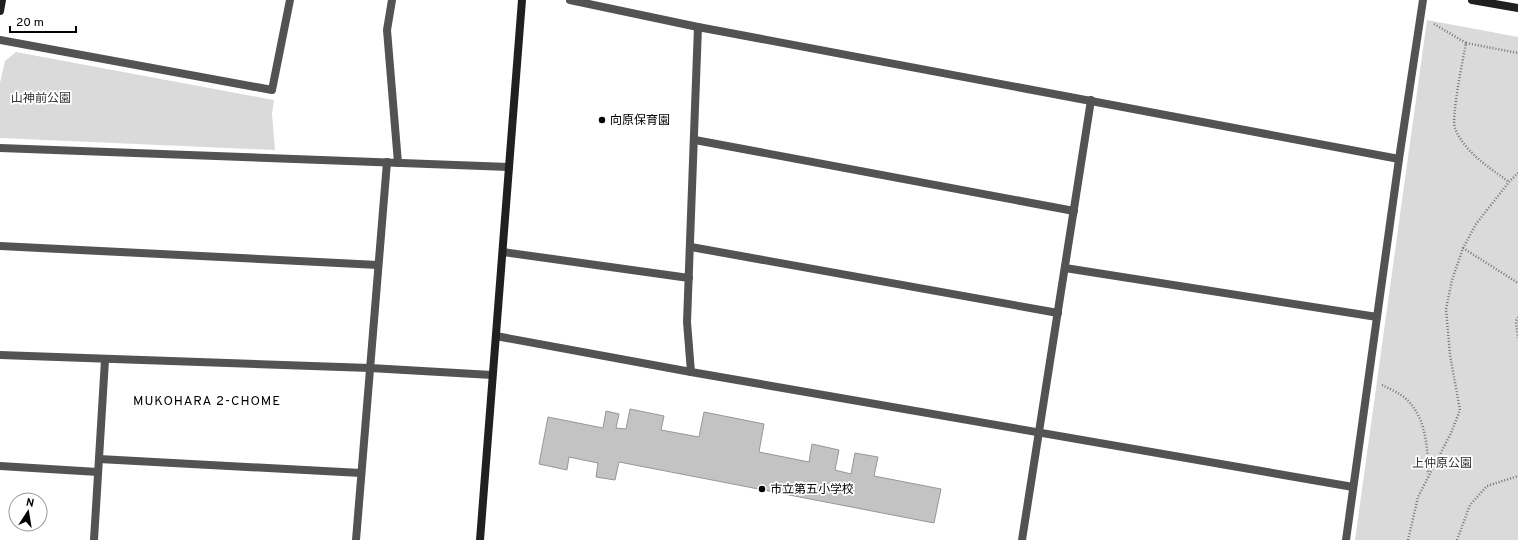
<svg xmlns="http://www.w3.org/2000/svg" width="1518" height="540" viewBox="0 0 1518 540" font-family="Overpass,'Noto Sans JP',sans-serif">
<style>
.green{fill:#dadada}
.building{fill:#c3c3c3;stroke:#979797}
.lines{fill:none;stroke-linecap:round;stroke-linejoin:round}
.path{stroke:#757575;stroke-width:2.5;stroke-dasharray:1 2;stroke-linecap:butt}
.lane{stroke:#535353;stroke-width:8}
.street{stroke:#535353;stroke-width:8}
.secondary{stroke:#202020;stroke-width:8}
.poi-dot{fill:#000;stroke:#fff;stroke-width:1.5}
.labels{text-anchor:middle;stroke-width:3.5;stroke-linejoin:round;paint-order:stroke}
.park-label{font-size:12px;fill:#313131;stroke:#fff}
.poi-label{font-size:12px;fill:#000;stroke:#fff;text-anchor:start}
.neighbourhood-label{font-size:13px;letter-spacing:1px;fill:#000;stroke:#fff}
</style>
<rect width="100%" height="100%" fill="#fff"/>
<g class="green">
<polygon points="1427,20 1518,37 1518,540 1355,540"/>
<polygon points="16,52 274,100 272,114 275,150 0,138 0,83 5,61"/>
</g>
<polygon class="building" points="630,409 664,416 661,430 699,437 704,412 764,424 759,452 809,462 812,444 839,450 835,470 851,474 855,453 878,457 874,476 941,489 934,523 619,462 615,480 596,477 598,463 569,457 567,470 539,464 548,417 603,428 606,411 619,414 616,428 626,429"/>
<g class="lines">
<g class="path">
<path d="M 1434,24 L 1466,43 C 1463,59 1451,117 1455,128 C 1464,152 1490,168 1509,182"/>
<polyline points="1466,43 1518,53"/>
<polyline points="1463,248 1518,283"/>
<polyline points="1518,317 1516,321 1518,338"/>
<path d="M 1382,385 C 1388,388 1395,391 1401,395 C 1426,412 1428,447 1428,474"/>
<polyline points="1408,540 1418,497 1451,433 1460,410 1450,355 1446,309 1452,280 1463,248 1476,224 1509,182 1518,173"/>
<polyline points="1457,540 1470,505 1487,486 1518,476"/>
</g>
<g class="lane">
<polyline points="99,459 361,473"/>
<polyline points="0,466 98,472"/>
</g>
<g class="street">
<polyline points="392,0 387,30 398,163"/>
<polyline points="570,0 698,27 1399,159"/>
<polyline points="0,40 272,90 290,0"/>
<polyline points="695,140 1074,211"/>
<polyline points="0,148 509,167"/>
<polyline points="0,246 378,265"/>
<polyline points="691,247 1058,313"/>
<polyline points="503,252 689,278"/>
<polyline points="1065,268 1377,317"/>
<polyline points="496,336 691,372 1353,487"/>
<polyline points="0,355 370,368 492,375"/>
<polyline points="691,372 687,322 698,27"/>
<polyline points="94,540 105,360"/>
<polyline points="356,540 387,162"/>
<polyline points="1022,540 1091,100"/>
<polyline points="1346,540 1399,159 1423,0"/>
</g>
<g class="secondary">
<polyline points="1472,0 1518,8"/>
<polyline points="0,11 2,0"/>
<polyline points="480,540 522,0"/>
</g>
</g>
<g class="poi-dot">
<circle cx="602" cy="120" r="4"/>
<circle cx="762" cy="489" r="4"/>
</g>
<g class="labels">
<g class="park-label">
<text x="41" y="102">山神前公園</text>
<text x="1442" y="467">上仲原公園</text>
</g>
<g class="poi-label">
<text x="610" y="124">向原保育園</text>
<text x="770" y="493">市立第五小学校</text>
</g>
<g class="neighbourhood-label">
<text x="207" y="405">MUKOHARA 2-CHOME</text>
</g>
</g>
<g transform="translate(28 512) rotate(12)"><circle r="19" fill="#ffffff" stroke="#999999"/>
<path d="M0-3L7 15L0 10L-7 15Z" fill="#000000"/>
<text y="-6" font-size="11" font-weight="bold" text-anchor="middle" fill="#000000">N</text>
</g>
<path d="M10 26v6h66v-6" fill="none" stroke="#000000" stroke-width="2"/>
<text x="16" y="26" font-size="12" fill="#000000" stroke="#ffffff" stroke-width="3" paint-order="stroke">20 m</text>
</svg>
